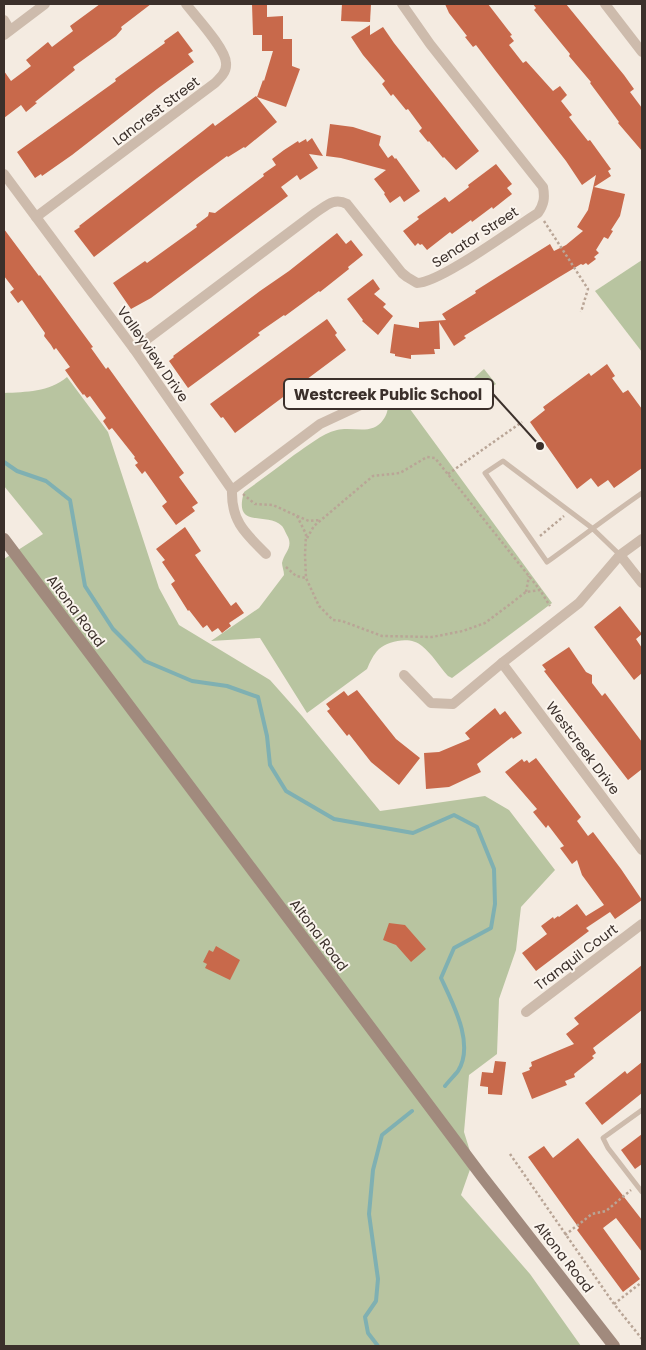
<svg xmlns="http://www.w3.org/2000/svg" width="646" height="1350" viewBox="0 0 646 1350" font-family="Poppins,sans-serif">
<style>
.green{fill:#b8c4a0}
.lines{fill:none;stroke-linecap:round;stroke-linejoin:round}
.stream{stroke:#7fb0b2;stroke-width:4}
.building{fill:#c8694b}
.path{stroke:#b9a596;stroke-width:2.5;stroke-dasharray:2.5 2.5;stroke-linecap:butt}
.lane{stroke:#cdbbac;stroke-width:5}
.street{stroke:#cdbbac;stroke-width:10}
.secondary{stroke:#a18a7d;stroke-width:12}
.labels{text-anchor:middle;stroke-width:4;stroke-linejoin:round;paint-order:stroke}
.street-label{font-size:14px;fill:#3b302b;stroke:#fbf5ee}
.leader{fill:none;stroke:#3b302b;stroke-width:2}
.callout-dot{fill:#3b302b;stroke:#fbf5ee;stroke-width:2}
.callout{fill:#fbf5ee;stroke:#3b302b;stroke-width:2}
.callout-label{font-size:15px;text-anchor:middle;font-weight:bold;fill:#3b302b}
</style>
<rect width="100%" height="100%" fill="#f4ebe1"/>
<g class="green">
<polygon points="642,260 642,352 595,291"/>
<polygon points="484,369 496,384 486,391 474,378"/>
<path d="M 67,377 L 108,432 L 159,588 L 179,625 L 270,680 L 302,716 L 380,811 L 485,796 L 509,810 L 555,870 L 521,907 L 516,950 L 499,999 L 497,1054 L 469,1075 L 464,1132 L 473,1161 L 461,1195 L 530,1274 L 581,1346 L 4,1346 L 4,559 L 43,534 L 4,486 L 4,393 C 26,392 49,392 67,377 Z"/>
<path d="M 388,379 L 552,603 L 452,678 L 448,676 C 439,666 432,654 422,646 C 412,636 389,640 379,649 C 373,655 370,662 367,669 L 307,713 L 260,638 L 211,641 L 259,608 L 284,575 C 284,571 282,566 282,563 C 284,553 293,548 288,537 C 286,534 284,528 282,526 C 266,511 233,530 244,492 C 261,480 277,468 294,455 C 308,446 321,434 337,430 C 353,426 372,436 383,420 C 388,414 390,402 386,394 C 384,389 377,386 374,380 Z"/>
</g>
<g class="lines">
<g class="stream">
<path d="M 4,462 L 17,471 L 46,481 L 70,500 L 85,586 L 113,629 L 145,661 L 192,681 L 227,686 L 258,697 L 267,736 L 270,765 L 286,791 L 334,819 L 413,833 L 454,815 L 477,827 L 494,869 L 495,904 L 491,928 L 454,948 L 441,978 C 453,1004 475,1044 458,1071 C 454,1076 449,1081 445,1086"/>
<polyline points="378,1346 368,1333 365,1317 376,1301 378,1279 369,1214 373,1170 382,1135 412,1111"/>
</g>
</g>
<g class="building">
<polygon points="100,4 151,4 121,27 122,29 116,36 73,67 75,70 35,102 37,103 26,112 21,105 4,118 4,71 11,81 31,66 26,60 48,42 52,47 73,31 70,26"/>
<polygon points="252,4 267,4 267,17 283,16 283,39 292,39 292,66 300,69 286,107 257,97 263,80 264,81 273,51 262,51 262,35 253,35"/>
<polygon points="342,4 371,4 370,22 341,21"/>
<polygon points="445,4 488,4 512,35 510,36 514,41 509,45 523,63 526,61 553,91 560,86 567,95 561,101 572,115 569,117 588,141 590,140 611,169 608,171 611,176 594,187 625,194 620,216 611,230 613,231 608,239 604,237 596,250 599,253 594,257 596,259 588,265 586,263 583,265 581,264 556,279 464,336 466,338 454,346 439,322 440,349 434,349 435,354 411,355 411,359 395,356 395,354 390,353 394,324 419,328 419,322 446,320 442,314 476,293 475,291 494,279 550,244 554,251 566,245 583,231 577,227 588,210 596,175 582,185 566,161 495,70 476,45 473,47 465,37 467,36 449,13"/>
<polygon points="533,4 566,4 624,75 634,89 630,92 642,108 642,151 618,123 619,122 590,83 591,82 569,56 570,54 534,10 536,8"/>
<polygon points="370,25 370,35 383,27 394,43 479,151 456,170 444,157 443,158 429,141 428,142 419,131 422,128 408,109 406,110 393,94 391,96 382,84 385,81 363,55 351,37"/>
<polygon points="178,31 193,51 188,54 194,62 157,89 72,155 42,176 41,174 35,178 17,152 116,81 115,79 165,43 164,41"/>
<polygon points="256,96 277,122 245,148 244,147 228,157 227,156 197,178 94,257 74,231 80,227 79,226 203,131 213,123 215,126"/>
<polygon points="330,124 353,127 381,136 379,145 388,158 392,155 395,159 396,158 420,191 404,202 400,196 390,203 384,194 385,193 374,179 386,170 341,158 326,156"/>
<polygon points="312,138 323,156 309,154 318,168 300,180 297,175 281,187 288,196 151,298 131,309 113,283 145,261 147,263 197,227 196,225 208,216 209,212 215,213 264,176 263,174 276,165 272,159 284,150 298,141 299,143 306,139 307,142"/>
<polygon points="496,164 512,184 507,188 512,194 493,209 492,207 472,222 471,220 452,234 450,232 427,250 422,244 420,245 418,243 415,246 403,231 419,219 417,217 445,197 449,202 469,187 468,185"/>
<polygon points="4,229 39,276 40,275 93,347 91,348 106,369 108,367 184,473 179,477 198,503 192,507 195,511 176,525 162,506 167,502 145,471 142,474 135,465 138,463 134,458 135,457 116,433 112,428 109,430 103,421 106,418 90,396 87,398 84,394 83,395 77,387 65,370 70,367 56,348 54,350 51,345 44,336 45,333 22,300 18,303 10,292 14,289 4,276"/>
<polygon points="337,233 346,244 351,240 363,255 348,267 349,269 320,292 319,291 285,316 284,315 258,333 260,335 188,388 169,361 174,357 173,356 260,291 289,271"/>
<polygon points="373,279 380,289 374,294 386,304 383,307 393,316 378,335 362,321 363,320 347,299"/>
<polygon points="327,319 337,333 335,335 346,350 235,433 223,417 221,418 210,404"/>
<polygon points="607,364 615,376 612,378 623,393 628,390 642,409 642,468 614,488 608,480 598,487 591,478 577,489 530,422 545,410 543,407 589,373 591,376"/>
<polygon points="185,527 201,551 195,555 231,606 236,602 244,613 229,623 231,626 222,633 218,628 212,632 207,625 203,628 189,610 188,611 171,584 175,581 162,562 165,560 156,549"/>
<polygon points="620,606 642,634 636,639 642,648 642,673 634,680 594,627"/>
<polygon points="569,647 586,672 592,675 592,683 602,696 605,693 642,742 642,769 628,780 544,671 546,670 542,665"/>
<polygon points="357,690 396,739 420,758 399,785 371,762 349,734 347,736 327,711 330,709 326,704 344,691 348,696"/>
<polygon points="495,708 500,715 505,711 522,733 513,739 512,737 477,764 481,772 449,787 426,789 424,753 439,752 470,739 465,733"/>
<polygon points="536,758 581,817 577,821 588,836 593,832 621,869 642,900 615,919 610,912 586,928 589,931 536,971 522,953 547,934 541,926 553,917 554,919 558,916 559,917 577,904 586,916 604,905 582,875 577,860 572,864 560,848 564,846 548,825 546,828 533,812 537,809 505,772 522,759 524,762 527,760 529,763"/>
<polygon points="389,923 405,925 426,949 411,962 396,945 383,940"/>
<polygon points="216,946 240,960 230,980 205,968 207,964 203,962 209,950 213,952"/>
<polygon points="642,965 642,1010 593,1048 596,1053 592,1056 594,1058 574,1074 575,1077 565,1081 567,1085 532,1099 522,1073 530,1070 529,1068 532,1066 531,1062 574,1044 566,1034 579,1024 574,1018"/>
<polygon points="495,1061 506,1062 502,1095 488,1094 488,1087 480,1086 482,1072 493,1073"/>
<polygon points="642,1062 642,1093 602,1125 585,1103 625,1071 627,1074"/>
<polygon points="642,1134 642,1164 635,1169 621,1150"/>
<polygon points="578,1138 642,1220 642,1252 616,1218 603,1228 640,1279 623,1292 577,1230 579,1228 528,1157 544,1146 553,1158"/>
</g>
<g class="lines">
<g class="path">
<polyline points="544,221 588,289 581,312"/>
<polyline points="448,474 522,422"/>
<polyline points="243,494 255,504 273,505 297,516 306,534 305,555 306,578 319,606 333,620 342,621 382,636 432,637 463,631 485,623 526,592 540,590 550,606"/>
<polyline points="297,516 309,521 320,520"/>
<polyline points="540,536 564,516"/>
<polyline points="307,538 314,526 373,476 400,473 427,457 435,458 540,590"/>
<polyline points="286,567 296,576 306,578"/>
<polyline points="526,592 529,576"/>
<polyline points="510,1154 614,1304 642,1339"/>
<polyline points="565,1235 592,1214 606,1211 631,1190"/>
<polyline points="614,1304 642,1282"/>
</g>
<g class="lane">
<path d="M 620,555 L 592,528 L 503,461 L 485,473 L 547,562 C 579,539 610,515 642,493"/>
<polyline points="642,1110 603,1138 608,1148 642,1192"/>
</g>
<g class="street">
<polyline points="605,4 642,52"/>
<polyline points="4,20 10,30"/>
<polyline points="4,35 45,4"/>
<path d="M 4,174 L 134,349 L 232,490 C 231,521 245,533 266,554"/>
<path d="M 36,217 L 215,83 C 220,78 227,72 226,63 C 226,49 196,17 186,4"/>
<path d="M 134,349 L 315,213 C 326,206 334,197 347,204 L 402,273 L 407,277 L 417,283 C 440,283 514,228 538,213 C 544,204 545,198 543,187 L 430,44 L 402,4"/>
<polyline points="232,490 320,424 365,403"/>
<polyline points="620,555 642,583"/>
<polyline points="502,663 642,850"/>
<polyline points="404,675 431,703 453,704 502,663 579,603 620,555 642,539"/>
<polyline points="526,1012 642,924"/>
</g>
<polyline class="secondary" points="4,539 481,1175 614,1346"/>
</g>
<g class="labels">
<g class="street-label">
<text transform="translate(156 111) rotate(-37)" y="5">Lancrest Street</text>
<text transform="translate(475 237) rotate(-33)" y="5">Senator Street</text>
<text transform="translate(153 354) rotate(55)" y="5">Valleyview Drive</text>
<text transform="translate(76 611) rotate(53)" y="5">Altona Road</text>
<text transform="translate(583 748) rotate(53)" y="5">Westcreek Drive</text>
<text transform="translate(319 935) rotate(53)" y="5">Altona Road</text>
<text transform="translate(576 957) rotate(-37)" y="5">Tranquil Court</text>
<text transform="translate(564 1257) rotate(52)" y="5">Altona Road</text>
</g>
</g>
<path class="leader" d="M540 446L493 394"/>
<circle class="callout-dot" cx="540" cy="446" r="5"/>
<rect class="callout" x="284" y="379" width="209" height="30" rx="5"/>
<g class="callout-label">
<text x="388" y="400">Westcreek Public School</text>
</g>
<rect width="646" height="1350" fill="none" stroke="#3b302b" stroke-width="10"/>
</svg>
